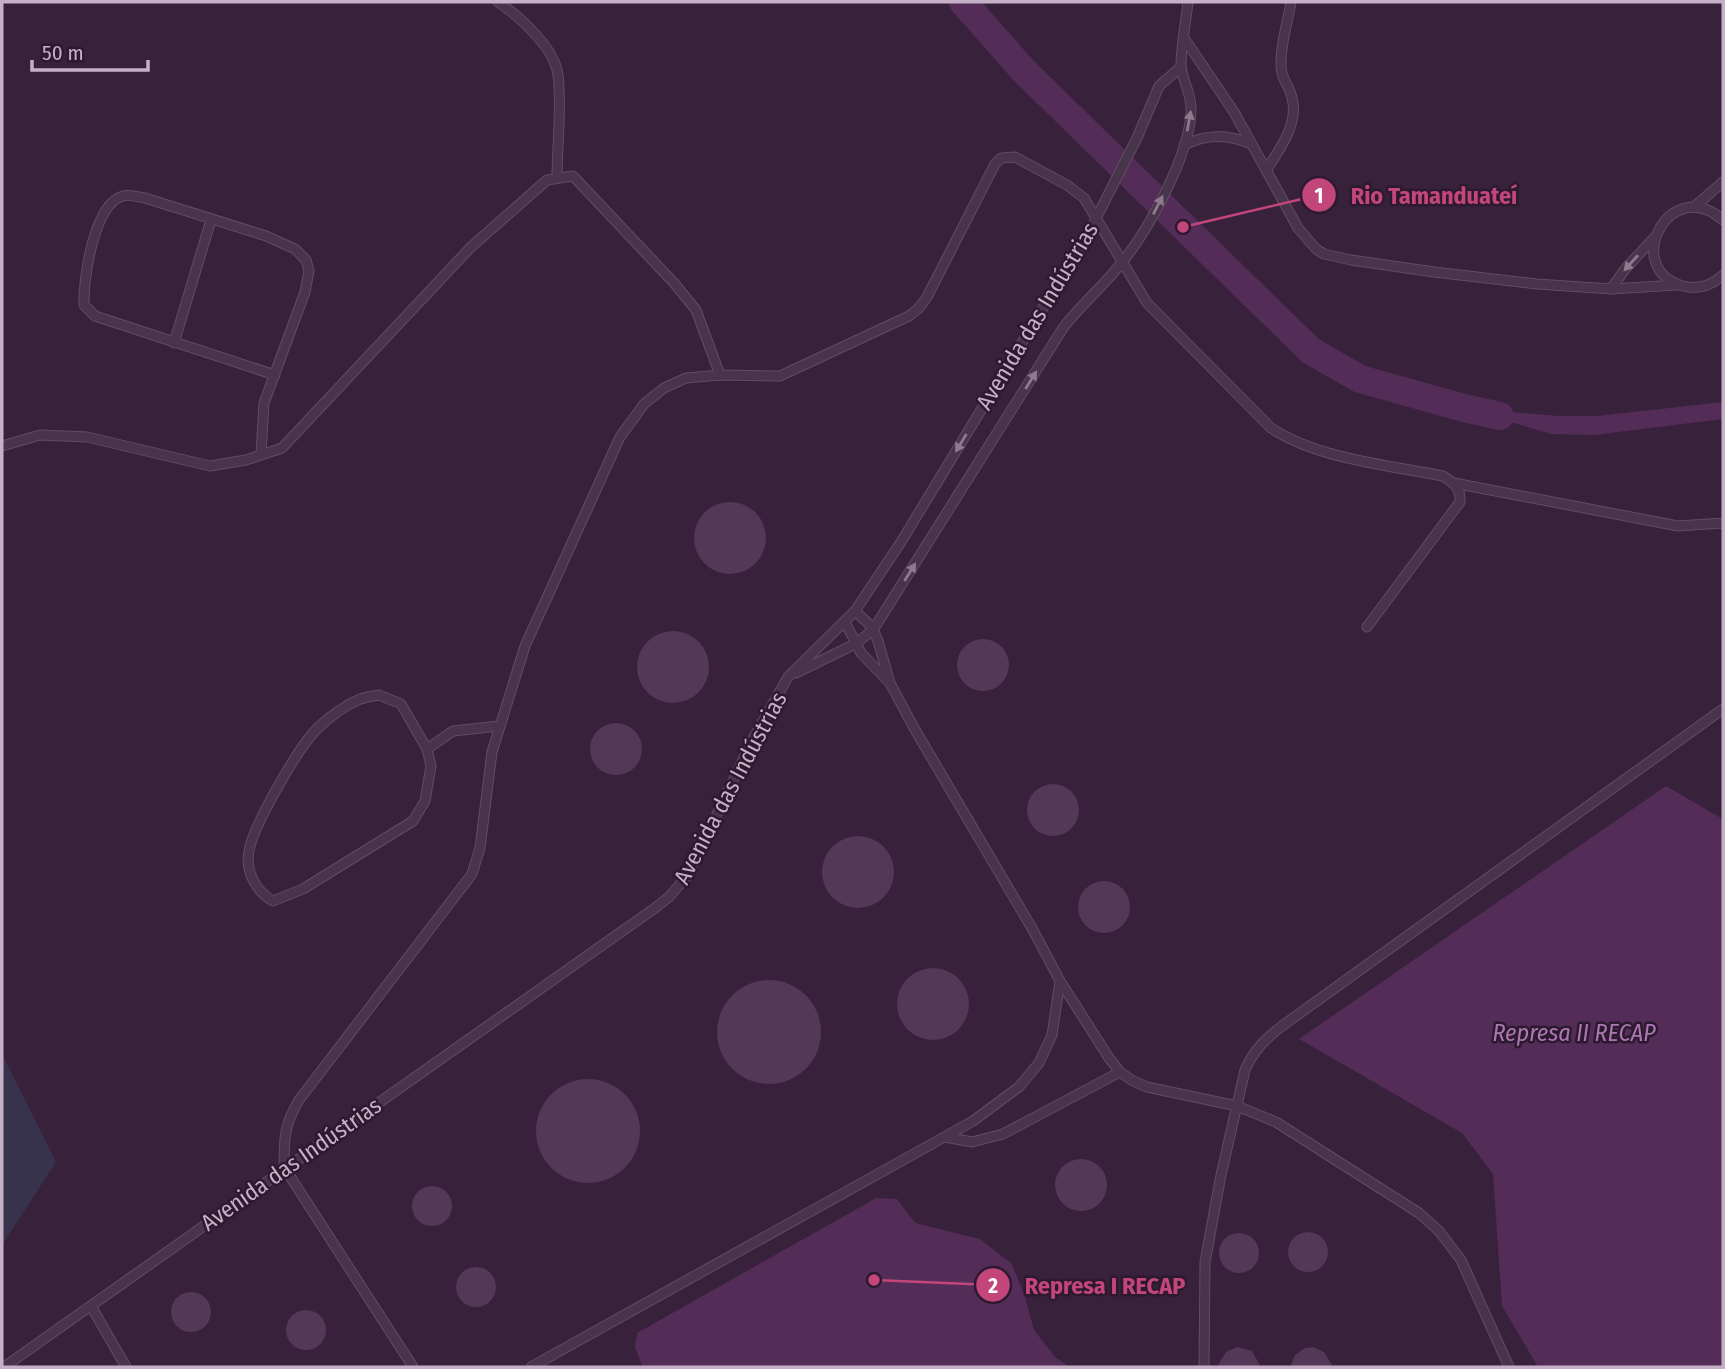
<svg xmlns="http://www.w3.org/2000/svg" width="1725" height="1369" viewBox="0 0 1725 1369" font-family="'Fira Sans Condensed',sans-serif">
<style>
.green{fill:#38334d}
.water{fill:#532c58}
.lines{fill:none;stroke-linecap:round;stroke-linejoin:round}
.river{stroke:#532c58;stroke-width:28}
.building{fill:#543857}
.lane-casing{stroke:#614d63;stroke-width:11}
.lane{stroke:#49354b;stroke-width:9}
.oneway{fill:#8e798f}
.labels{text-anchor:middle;stroke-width:5;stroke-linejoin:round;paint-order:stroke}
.street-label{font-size:23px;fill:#c6b0c7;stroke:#2e1a30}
.water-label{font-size:24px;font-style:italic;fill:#aa77b1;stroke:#2e1a30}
.leader{fill:none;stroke:#c3467b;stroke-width:2.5}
.callout-dot{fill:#c3467b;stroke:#2e1a30;stroke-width:2.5}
.mark-label{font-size:21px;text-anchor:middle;font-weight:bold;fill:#fff}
.callout-label{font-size:24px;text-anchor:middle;font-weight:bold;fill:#c3467b;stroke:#2e1a30;stroke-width:5;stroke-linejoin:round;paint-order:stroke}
</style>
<rect width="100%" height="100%" fill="#38213b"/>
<polygon class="green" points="2,1054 56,1162 2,1245"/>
<g class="water">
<polygon points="1723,402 1723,419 1594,435 1551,434 1464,408 1559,416 1597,416"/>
<polygon points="1666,786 1723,819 1723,1367 1538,1367 1502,1306 1493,1174 1462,1133 1299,1039"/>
<polygon points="876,1198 897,1199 915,1223 980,1239 1012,1264 1025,1297 1034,1330 1055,1357 1070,1367 643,1367 635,1348 637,1333"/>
</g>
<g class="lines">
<polyline class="river" points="963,2 1024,71 1311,351 1360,379 1464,408 1500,416"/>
</g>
<g class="building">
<circle cx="730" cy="538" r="36"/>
<circle cx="673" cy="667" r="36"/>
<circle cx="983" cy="665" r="26"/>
<circle cx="616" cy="749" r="26"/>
<circle cx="1053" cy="810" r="26"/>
<circle cx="858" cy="872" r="36"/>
<circle cx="1104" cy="907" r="26"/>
<circle cx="933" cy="1004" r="36"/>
<circle cx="769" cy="1032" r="52"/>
<circle cx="588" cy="1131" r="52"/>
<circle cx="1081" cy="1185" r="26"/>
<circle cx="432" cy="1206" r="20"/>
<circle cx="1308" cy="1252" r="20"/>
<circle cx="1239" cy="1253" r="20"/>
<circle cx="476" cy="1287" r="20"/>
<circle cx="191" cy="1312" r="20"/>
<circle cx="306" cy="1330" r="20"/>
<polygon points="1237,1347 1252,1351 1261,1367 1217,1367 1226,1352"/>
<polygon points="1305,1348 1313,1347 1324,1352 1333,1367 1290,1367 1295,1355"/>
</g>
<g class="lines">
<defs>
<g id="lane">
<path d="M 498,2 C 519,16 555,48 558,75 C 562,106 557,147 557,178"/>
<polyline points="1184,38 1234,112 1298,228 1316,249 1324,254 1351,260 1434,272 1537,284 1611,289 1677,285"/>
<path d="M 1184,145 C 1207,134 1227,134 1251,144"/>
<path d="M 1267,169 C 1280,149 1299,123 1292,98 C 1289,84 1280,79 1281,62 C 1281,42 1288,21 1291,2"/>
<polyline points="1694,207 1723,182"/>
<path d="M 1723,220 C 1669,173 1621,269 1683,286 C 1698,290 1712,285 1723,275"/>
<polyline points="1611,289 1626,268 1654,238"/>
<polyline points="174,343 211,220"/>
<polyline points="2,446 40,435 87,437 210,466 246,460 282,448 471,247 547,180 573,176 674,283 696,310 720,375"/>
<path d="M 261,454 L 264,403 L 305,292 L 309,271 L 306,260 L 295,249 L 266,236 L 145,198 C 139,197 129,194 123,196 C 94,203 83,280 84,305 L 95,316 L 275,375"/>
<polyline points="1454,483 1678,526 1723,523"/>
<polyline points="845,622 861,653 889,682"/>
<path d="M 796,673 L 855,644 L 873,630 L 1063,328 C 1080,306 1102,287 1120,265 C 1148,231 1189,157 1191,112 C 1192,93 1182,80 1181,66 C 1181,45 1186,22 1188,2"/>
<path d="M 379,695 L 401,704 L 427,749 L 431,766 L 425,801 L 413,821 L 303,889 L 273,901 C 256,891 245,872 249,851 C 253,826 296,752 314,732 C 325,720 344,706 358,700 C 364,697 373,696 379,695 Z"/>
<polyline points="427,749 453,731 499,726"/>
<polyline points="1060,981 1109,1058 1120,1072 1133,1081 1147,1087 1237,1106 1276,1122 1419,1213 1439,1231 1461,1260 1509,1367"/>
<polyline points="945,1137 972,1142 1003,1134 1120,1072"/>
<polyline points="91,1306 126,1367"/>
<polyline points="4,1367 655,908 669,897 688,875 752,741 788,677 855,611 901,542 1089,232 1137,138 1159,86 1181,67"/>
<path d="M 413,1367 L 284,1167 C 284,1139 284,1125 299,1100 L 472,874 L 480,848 L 492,752 L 525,646 L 620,437 L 644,404 L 664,388 L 686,378 L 720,375 L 780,376 L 909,316 L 919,308 L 927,297 L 995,164 L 1001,158 L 1015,157 L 1067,185 L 1084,198 L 1147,303 L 1271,428 C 1319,459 1387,465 1443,476 C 1454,483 1461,488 1460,502 L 1367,627"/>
<polyline points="531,1367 973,1121 1019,1087 1039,1063 1052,1035 1060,981 1033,930 914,728 890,683 878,641 872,627 855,611"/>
<path d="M 1204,1367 L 1205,1262 L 1221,1175 L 1245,1070 C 1254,1050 1265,1039 1282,1026 L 1723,709"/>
</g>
</defs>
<use href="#lane" class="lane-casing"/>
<use href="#lane" class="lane"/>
</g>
<defs><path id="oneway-solid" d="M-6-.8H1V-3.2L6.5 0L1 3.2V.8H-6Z" transform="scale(1.75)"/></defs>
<g class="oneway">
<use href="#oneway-solid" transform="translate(1189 121) rotate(-80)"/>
<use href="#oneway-solid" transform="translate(1158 205) rotate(-63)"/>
<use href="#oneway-solid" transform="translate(1631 263) rotate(132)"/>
<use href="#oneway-solid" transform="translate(1031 380) rotate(-58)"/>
<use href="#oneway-solid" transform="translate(961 443) rotate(121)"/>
<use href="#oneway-solid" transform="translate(910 572) rotate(-58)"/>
</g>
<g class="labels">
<g class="street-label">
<text transform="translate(1037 316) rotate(-59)" y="8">Avenida das Indústrias</text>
<text transform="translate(730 788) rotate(-62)" y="8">Avenida das Indústrias</text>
<text transform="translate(291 1164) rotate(-35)" y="8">Avenida das Indústrias</text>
</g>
<g class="water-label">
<text x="1574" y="1041">Represa II RECAP</text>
</g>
</g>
<path class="leader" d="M1183 227L1319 195M874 1280L993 1285"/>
<g class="callout-dot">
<circle cx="1183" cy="227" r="7"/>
<circle cx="874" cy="1280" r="7"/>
<circle cx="1319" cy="195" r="18"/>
<circle cx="993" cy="1285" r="18"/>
</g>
<g class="mark-label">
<text x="1319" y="203">1</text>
<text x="993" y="1293">2</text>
</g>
<g class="callout-label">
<text x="1434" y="204">Rio Tamanduateí</text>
<text x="1105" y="1294">Represa I RECAP</text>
</g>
<rect width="1725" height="1369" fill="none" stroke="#c6b0c7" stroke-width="7"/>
<path d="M32 60v10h116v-10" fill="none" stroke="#c6b0c7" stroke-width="3.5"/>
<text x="42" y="60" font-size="21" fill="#c6b0c7" stroke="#2e1a30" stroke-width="5" paint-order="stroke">50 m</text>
</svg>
